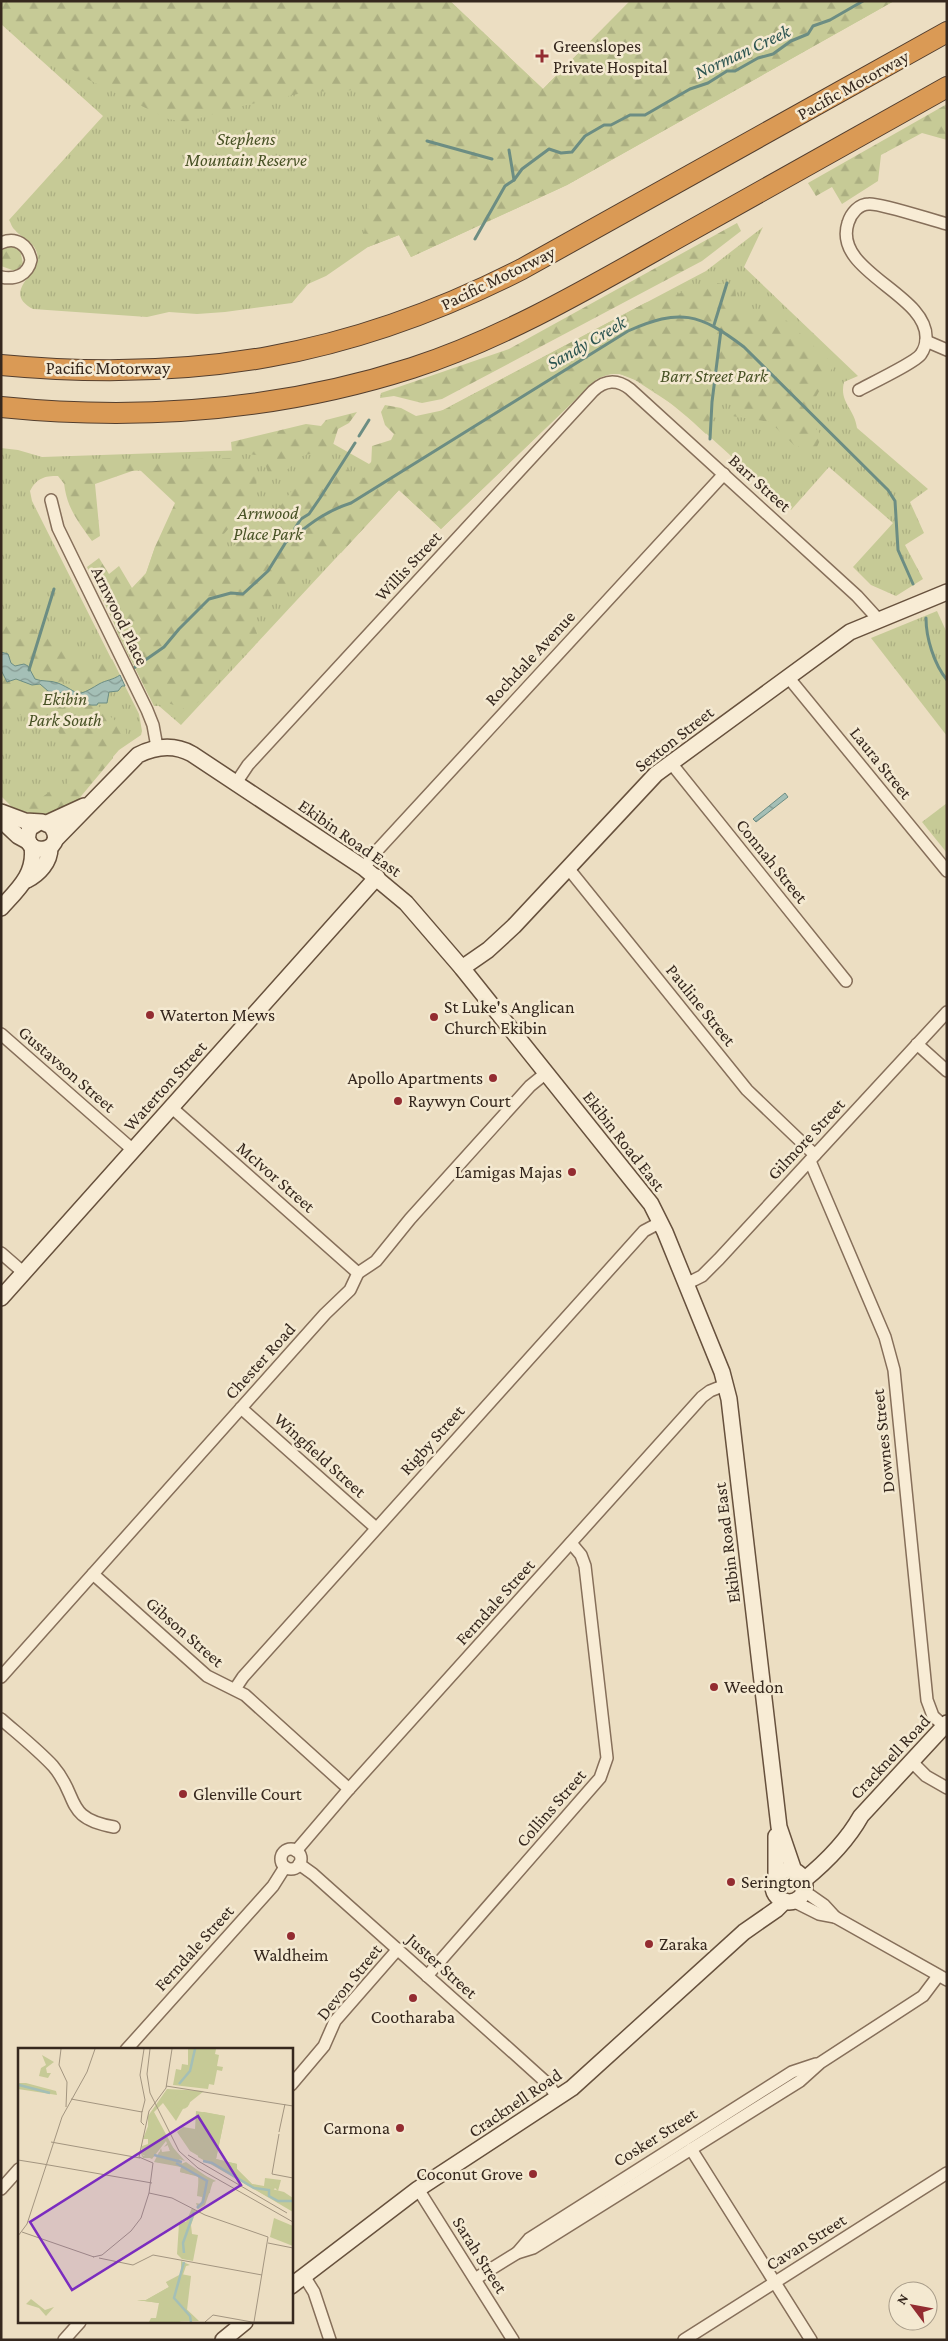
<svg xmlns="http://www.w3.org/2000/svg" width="948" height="2341" viewBox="0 0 948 2341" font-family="'Crimson Pro',serif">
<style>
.grass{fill:url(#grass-tufts)}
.forest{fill:url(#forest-firs)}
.water{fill:url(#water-waves);stroke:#6c8d83}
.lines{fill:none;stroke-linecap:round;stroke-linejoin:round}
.stream{stroke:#6c8d83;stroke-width:3}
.street-casing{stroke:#866f5a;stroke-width:14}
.secondary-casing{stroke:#67513d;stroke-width:18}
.highway-casing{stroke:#533e2e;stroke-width:22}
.street{stroke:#f8ecd5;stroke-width:11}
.secondary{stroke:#f8ecd5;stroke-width:15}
.highway{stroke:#da9a55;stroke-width:20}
.poi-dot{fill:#932c31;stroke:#f4e9d1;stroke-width:2}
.labels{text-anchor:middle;stroke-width:5;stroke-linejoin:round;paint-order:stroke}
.poi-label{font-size:18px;fill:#36281e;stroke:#f4e9d1;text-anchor:start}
.street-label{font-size:18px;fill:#36281e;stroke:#f4e9d1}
.park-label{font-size:18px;font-style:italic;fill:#485225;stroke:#f4e9d1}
.water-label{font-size:19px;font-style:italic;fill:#2d5551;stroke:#f4e9d1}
.inset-river{fill:none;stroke:#a4bfb6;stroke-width:2.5}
.inset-road{fill:none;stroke:#a39580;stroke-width:1}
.view{fill:#7b2cbf;fill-opacity:0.15;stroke:#7b2cbf;stroke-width:2.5}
.inset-edge{fill:none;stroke:#36281e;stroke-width:2.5}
</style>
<defs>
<pattern id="grass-tufts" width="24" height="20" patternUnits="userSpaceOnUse" patternTransform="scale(1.25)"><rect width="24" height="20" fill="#c6ca96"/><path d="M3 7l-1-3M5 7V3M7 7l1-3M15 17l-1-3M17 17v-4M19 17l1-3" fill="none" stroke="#abae81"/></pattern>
<pattern id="forest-firs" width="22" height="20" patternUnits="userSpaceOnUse" patternTransform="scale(1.25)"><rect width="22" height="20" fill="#c6ca96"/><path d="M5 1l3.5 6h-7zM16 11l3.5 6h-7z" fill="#abae81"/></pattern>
<pattern id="water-waves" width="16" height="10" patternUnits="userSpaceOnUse" patternTransform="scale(1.25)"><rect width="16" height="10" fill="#a4bfb6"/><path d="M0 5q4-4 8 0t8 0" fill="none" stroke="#869b93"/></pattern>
</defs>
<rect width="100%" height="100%" fill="#ecdec2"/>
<g class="grass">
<path d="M 1,1 L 450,1 L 543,89 L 630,1 L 894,1 L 567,185 L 411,257 L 399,235 L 368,247 L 326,276 L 308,284 L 292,303 L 225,312 L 197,314 L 169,312 L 147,317 L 33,309 C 0,291 42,274 37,253 C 34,241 21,238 15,230 C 12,228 11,223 9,220 L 103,116 L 1,24 Z"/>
<path d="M 763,227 L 744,267 L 858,376 L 844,382 C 839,403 854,407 857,428 L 928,489 L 910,502 L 924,533 L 905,545 L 923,579 L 896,596 L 871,585 L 853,567 L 893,523 L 829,467 L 791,510 L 678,408 L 635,380 L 620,374 L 609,374 L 596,379 L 441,529 L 399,490 L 181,725 L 159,706 L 154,706 L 118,634 L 110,611 L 146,574 L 155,547 L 198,504 L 161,470 L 88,472 L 65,485 L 58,476 C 44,476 37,478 30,491 L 32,501 L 139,714 L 142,731 L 141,735 L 119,750 L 86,788 L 23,811 L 12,807 L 1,796 L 1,448 L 18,450 L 42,457 L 279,449 L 323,438 L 369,464 L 405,430 L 706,271 Z"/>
<polygon points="937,611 947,633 947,736 871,638"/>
<polygon points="947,803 947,853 922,822"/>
</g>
<g class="forest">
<polygon points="1,1 450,1 543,89 630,1 894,1 567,185 411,257 399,235 368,247 364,233 371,188 373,145 380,124 378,112 358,90 307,92 237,107 186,122 168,119 85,78 42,48 1,13"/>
<polygon points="947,104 947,140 922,133 881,155 878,181 842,204 832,187 816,196 808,183"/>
<polygon points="737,223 741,231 702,261 442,399 422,403 394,396 380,398 381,393 509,349"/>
<polygon points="12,245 20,249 23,264 15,271 1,266 1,249"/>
<path d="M 717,283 L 735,286 L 737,307 L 751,317 L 774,309 L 834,365 L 805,416 L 822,436 L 815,451 L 794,445 L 770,422 L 732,416 L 731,379 L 719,380 L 706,434 C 687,416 644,378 619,374 C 611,373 604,376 597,379 L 441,529 L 399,490 L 341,553 L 328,546 L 251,615 L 258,637 L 190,711 L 149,696 L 87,567 L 99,558 L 109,574 L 119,566 L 132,588 L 146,573 L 155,547 L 175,503 L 140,470 L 135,470 L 95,484 L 100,536 L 92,541 C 70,511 63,500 63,462 L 238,458 L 257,467 L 256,496 L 218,541 L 225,551 L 255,531 L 282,504 L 301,478 L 325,458 L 364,478 L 371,467 L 372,446 L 391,440 L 394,434 L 385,425 L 381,412 L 385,405 L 401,408 L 416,416 L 444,410 L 645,303 Z"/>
<polygon points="357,412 349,423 338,429 332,448 302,456 278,478 268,473 263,456 232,452 231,442 306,424 321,426 326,420"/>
<polygon points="20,618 42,637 50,638 83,659 95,660 98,664 112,659 120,675 90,691 68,681 56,682 35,678 30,668 24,664 15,666 8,654 1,652 1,623 11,624"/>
<path d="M 1,670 L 9,682 L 16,679 L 32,685 L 40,684 L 48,691 L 65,693 L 77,703 C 84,703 90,706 97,705 L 126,730 L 126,737 C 119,742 112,749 113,758 L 72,807 L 46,816 L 17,810 L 21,801 C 34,800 43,799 52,789 L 58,793 L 64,791 L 68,781 L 66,776 L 72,767 L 73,759 L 56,727 L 41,724 L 31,714 L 22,716 L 19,714 L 18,703 L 14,706 L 14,712 L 10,714 L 1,714 Z"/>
</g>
<g class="water">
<path d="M 1,652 L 8,654 L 11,663 L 15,666 L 24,664 L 28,666 L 35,679 C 42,682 50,680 58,683 C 81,693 74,699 99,684 C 106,680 113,680 120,675 L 125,686 L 122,686 L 118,691 L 109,692 L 107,703 L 98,703 L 97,705 C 90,706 84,703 77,703 L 65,693 L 48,691 L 40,684 L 32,685 L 16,679 L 7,682 L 1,670 Z"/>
<polygon points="785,793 788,797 756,822 753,819"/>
</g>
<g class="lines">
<g class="stream">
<polyline points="427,141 492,159"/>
<polyline points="509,150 514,180"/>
<polyline points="475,239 505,186 514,180 522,169 549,149 561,153 572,152 585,136 604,125 611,125 630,115 645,115 690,89 708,83 727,71 735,71 758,58 773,54 791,41 808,34 813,26 830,20 863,1"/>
<polyline points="714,325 727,283"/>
<polyline points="359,436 369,420"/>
<polyline points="710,439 712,402 721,330"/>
<path d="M 295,536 C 313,521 329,510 351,503 L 628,331 C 680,308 699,313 744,347 L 888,490 L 895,501 L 898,550 L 913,584"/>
<path d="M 926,618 C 926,638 934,664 947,680"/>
<polyline points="29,670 54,589"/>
<polyline points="131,670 164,647 179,629 209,599 231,593 243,594 268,571 286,542 295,536 295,528 301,519 309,514 320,498 355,443"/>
</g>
<defs>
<g id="street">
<path d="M 1,243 C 16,236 28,245 31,260 C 28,275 15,280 1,277"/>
<polyline points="926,341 947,350"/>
<path d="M 859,390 C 870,384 916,362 921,354 C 924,350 926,343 926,339 C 929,294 832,272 848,223 C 851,213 859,204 869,204 C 881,203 931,220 947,224"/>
<polyline points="51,500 58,528 147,710 153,725 157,747"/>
<polyline points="788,677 947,871"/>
<polyline points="671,763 846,981"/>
<path d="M 236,783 L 248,765 L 593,391 C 605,380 617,379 630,389 L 857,596 L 878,619"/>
<polyline points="364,868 373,855 724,474"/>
<polyline points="568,868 747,1090 815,1155"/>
<polyline points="1,1034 133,1150"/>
<polyline points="917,1044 947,1071"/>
<polyline points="171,1107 358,1273"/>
<polyline points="810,1161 885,1337 894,1370 927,1700 933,1716 944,1726"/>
<polyline points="1,1253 24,1273"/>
<polyline points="686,1284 702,1276 719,1259 947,1012"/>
<polyline points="241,1408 376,1528"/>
<polyline points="93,1574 207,1676 245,1695 349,1789"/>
<polyline points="1,1677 325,1314 350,1290 358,1273 376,1261 410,1219 530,1086 546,1073"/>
<polyline points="235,1689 243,1677 644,1231 661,1222"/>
<path d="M 1,1719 C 18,1734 37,1749 53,1766 C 80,1797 63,1818 114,1827"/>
<polyline points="912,1762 926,1776 947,1788"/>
<circle cx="291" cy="1859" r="10"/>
<polyline points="296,1851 349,1789 702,1397 710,1391 725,1385"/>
<polyline points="299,1864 313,1874 517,2056 548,2084 558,2098"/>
<polyline points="804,1891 824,1905 835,1917 947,1980"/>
<polyline points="793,1901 819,1914 835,1917"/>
<polyline points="427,1976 600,1778 607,1758 585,1566 581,1555 571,1543"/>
<polyline points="126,2050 273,1886 285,1867"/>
<polyline points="291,2085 324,2046 335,2021 398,1949"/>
<polyline points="691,2149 811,2340"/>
<polyline points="1,2189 19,2169"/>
<polyline points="418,2189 513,2340"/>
<polyline points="517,2253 529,2239 792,2072 816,2064"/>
<polyline points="304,2276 314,2292 330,2340"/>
<polyline points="475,2279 517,2253 533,2248 800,2081 820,2063 923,1996 938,1976"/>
<polyline points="64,2340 80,2322"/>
<polyline points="684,2340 947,2173"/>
</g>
<g id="secondary">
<path d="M 1,812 L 25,821 L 42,822 L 51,826 C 71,854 16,859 30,828 L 38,823"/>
<polyline points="1,820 18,836 29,842"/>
<polyline points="47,823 84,806"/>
<path d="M 55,840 L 138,755 C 156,746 174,744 192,754 L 364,868 L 406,903 L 462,968 L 651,1204 L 665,1232 L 722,1372 L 729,1399 L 779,1827 L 794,1871"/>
<path d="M 27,880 C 39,874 50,862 50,848"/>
<path d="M 1,908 C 18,889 36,874 32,846"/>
<polyline points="462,968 488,950 514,926 656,774 850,632 947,592"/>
<polyline points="1,1298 377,877"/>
<circle cx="789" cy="1886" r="16"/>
<polyline points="776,1877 776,1836"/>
<path d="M 804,1880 C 826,1862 847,1841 861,1816 L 947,1723"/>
<polyline points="291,2286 418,2189 572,2088 744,1932 777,1909 785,1901"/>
<polyline points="223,2340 245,2322"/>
</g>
<g id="highway">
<path d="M 1,365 C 193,383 350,357 522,269 L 947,32"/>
<path d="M 1,407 C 140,421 278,411 412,368 C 504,338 589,288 674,240 C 765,189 856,138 947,87"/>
</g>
</defs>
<use href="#street" class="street-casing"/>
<use href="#secondary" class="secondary-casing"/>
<use href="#highway" class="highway-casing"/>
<use href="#street" class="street"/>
<use href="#secondary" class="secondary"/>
<use href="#highway" class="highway"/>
</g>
<g class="poi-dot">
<path d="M539.5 48.5h5v5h5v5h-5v5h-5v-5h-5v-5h5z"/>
<circle cx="150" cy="1015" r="5"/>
<circle cx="434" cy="1017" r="5"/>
<circle cx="493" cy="1078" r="5"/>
<circle cx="398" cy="1101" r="5"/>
<circle cx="572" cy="1172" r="5"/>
<circle cx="714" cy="1687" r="5"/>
<circle cx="183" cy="1794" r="5"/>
<circle cx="731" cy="1882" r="5"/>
<circle cx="291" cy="1936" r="5"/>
<circle cx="649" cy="1944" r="5"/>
<circle cx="413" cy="1998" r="5"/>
<circle cx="400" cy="2128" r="5"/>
<circle cx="533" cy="2174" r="5"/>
</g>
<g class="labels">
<g class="poi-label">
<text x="553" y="52">Greenslopes<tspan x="553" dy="21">Private Hospital</tspan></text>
<text x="444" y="1013">St Luke's Anglican<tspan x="444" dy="21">Church Ekibin</tspan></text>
<text x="160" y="1021">Waterton Mews</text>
<text x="483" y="1084" text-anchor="end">Apollo Apartments</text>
<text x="408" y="1107">Raywyn Court</text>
<text x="562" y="1178" text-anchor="end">Lamigas Majas</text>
<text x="724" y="1693">Weedon</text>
<text x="193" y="1800">Glenville Court</text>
<text x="741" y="1888">Serington</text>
<text x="659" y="1950">Zaraka</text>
<text x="291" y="1961" text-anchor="middle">Waldheim</text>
<text x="413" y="2023" text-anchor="middle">Cootharaba</text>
<text x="390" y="2134" text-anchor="end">Carmona</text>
<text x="523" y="2180" text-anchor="end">Coconut Grove</text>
</g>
<g class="street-label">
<text transform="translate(853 85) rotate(-29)" y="6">Pacific Motorway</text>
<text transform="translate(498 278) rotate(-26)" y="6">Pacific Motorway</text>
<text x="108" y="374">Pacific Motorway</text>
<text transform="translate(760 483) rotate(42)" y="6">Barr Street</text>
<text transform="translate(408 566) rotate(-47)" y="6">Willis Street</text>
<text transform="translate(120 616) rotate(64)" y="6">Arnwood Place</text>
<text transform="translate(530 658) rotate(-47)" y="6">Rochdale Avenue</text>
<text transform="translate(674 739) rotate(-38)" y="6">Sexton Street</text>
<text transform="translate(881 763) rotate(51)" y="6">Laura Street</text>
<text transform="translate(350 838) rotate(35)" y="6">Ekibin Road East</text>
<text transform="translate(772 861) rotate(51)" y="6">Connah Street</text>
<text transform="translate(701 1005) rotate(51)" y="6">Pauline Street</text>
<text transform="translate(67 1069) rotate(41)" y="6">Gustavson Street</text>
<text transform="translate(165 1086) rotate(-48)" y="6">Waterton Street</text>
<text transform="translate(806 1139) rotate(-47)" y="6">Gilmore Street</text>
<text transform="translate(624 1141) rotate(52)" y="6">Ekibin Road East</text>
<text transform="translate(276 1177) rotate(41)" y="6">McIvor Street</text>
<text transform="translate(260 1361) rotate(-48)" y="6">Chester Road</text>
<text transform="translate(432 1440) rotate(-48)" y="6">Rigby Street</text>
<text transform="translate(883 1441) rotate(-96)" y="6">Downes Street</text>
<text transform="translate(320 1455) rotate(42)" y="6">Wingfield Street</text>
<text transform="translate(727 1543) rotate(-97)" y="6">Ekibin Road East</text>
<text transform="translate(495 1602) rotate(-48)" y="6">Ferndale Street</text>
<text transform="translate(185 1632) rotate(41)" y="6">Gibson Street</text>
<text transform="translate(890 1757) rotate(-47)" y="6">Cracknell Road</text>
<text transform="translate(551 1808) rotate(-49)" y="6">Collins Street</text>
<text transform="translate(194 1948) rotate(-48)" y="6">Ferndale Street</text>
<text transform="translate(442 1966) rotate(42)" y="6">Juster Street</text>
<text transform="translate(349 1982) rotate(-51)" y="6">Devon Street</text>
<text transform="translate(515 2103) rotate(-34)" y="6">Cracknell Road</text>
<text transform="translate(655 2137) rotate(-32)" y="6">Cosker Street</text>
<text transform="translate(806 2242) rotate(-32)" y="6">Cavan Street</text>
<text transform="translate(480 2255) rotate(58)" y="6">Sarah Street</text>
</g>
<g class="park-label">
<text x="246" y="145">Stephens<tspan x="246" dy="21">Mountain Reserve</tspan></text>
<text x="714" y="382">Barr Street Park</text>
<text x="268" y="519">Arnwood<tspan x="268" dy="21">Place Park</tspan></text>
<text x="65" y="705">Ekibin<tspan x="65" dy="21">Park South</tspan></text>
</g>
<g class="water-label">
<text transform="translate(742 51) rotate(-25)" y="7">Norman Creek</text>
<text transform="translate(586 342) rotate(-30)" y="7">Sandy Creek</text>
</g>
</g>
<g transform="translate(18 2048)">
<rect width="275" height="275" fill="#ecdec2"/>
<path d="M 170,1 L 198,1 L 197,6 L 201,7 L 199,18 L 205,19 L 204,23 L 199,22 L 196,37 L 191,36 L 190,41 L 155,37 L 158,21 L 163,22 L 164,16 L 170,17 ZM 149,41 L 186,43 L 166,59 L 158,73 L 145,55 L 136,64 L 164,116 L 198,133 L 195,134 L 187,157 L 180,161 L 178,155 L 183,156 L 184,149 L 179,148 L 181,129 L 162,124 L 163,119 L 136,114 L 141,104 L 153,105 L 148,93 L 134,111 L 123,106 L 124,98 L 130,96 L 130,68 ZM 178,63 L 207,68 L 198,111 L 219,116 L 219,121 L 234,136 L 266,144 L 275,150 L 275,164 L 172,103 L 159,84 L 165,79 L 177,81 ZM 174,160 L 178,163 L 173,177 L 174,186 L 180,187 L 175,213 L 164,211 L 159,206 L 161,176 L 163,172 L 168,174 ZM 256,170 L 275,178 L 275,198 L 252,189 ZM 163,226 L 173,228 L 169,262 L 162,274 L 131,274 L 133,270 L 138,270 L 141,255 L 119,252 L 128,252 L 151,239 L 148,234 ZM 13,251 L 27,262 L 36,259 L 28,268 L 21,260 L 8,256 Z" fill="#c6ca96"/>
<path d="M 24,7 L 36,14 L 28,20 L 29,25 L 33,25 L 30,30 L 21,28 L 23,20 L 28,17 ZM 8,35 L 38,43 L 39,47 L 0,41 L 1,35 ZM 186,64 L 207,68 L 198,111 L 219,116 L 219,121 L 234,136 L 246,138 L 247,130 L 263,132 L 260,143 L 257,140 L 250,149 L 180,109 L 180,105 L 190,98 L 179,86 L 180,65 ZM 134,68 L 133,86 L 138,106 L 133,102 L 133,110 L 125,110 L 123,106 L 126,108 L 130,105 L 130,84 L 130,91 L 125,91 ZM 150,94 L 167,113 L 158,110 L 159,107 L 151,109 L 162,112 L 163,116 L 168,114 L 188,128 L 193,134 L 192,145 L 184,147 L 186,138 L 181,139 L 180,128 L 162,124 L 163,119 L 156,116 L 138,114 L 143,100 L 144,104 L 152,103 L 150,97 L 146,99 ZM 163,213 L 172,217 L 168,218 L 157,250 L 181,273 L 140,274 L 141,255 L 119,252 L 128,252 L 151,239 L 148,234 L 154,235 L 163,226 Z" fill="#c6ca96"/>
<path d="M156 53a8 8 0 1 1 16 0a8 8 0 1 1-16 0Z" fill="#c6ca96"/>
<path class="inset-river" d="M 161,36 L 172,23 L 177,1M 1,37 L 32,45M 136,107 L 164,114M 185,113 L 194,115 L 236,140 L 251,142 L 251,148 L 260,153 L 275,153M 158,115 L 189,133 L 185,154 L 179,160M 166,205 L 165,195 L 176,164M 166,214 L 156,250 L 172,268 L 173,274"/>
<path class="inset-road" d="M 43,1 L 41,17 L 49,34 L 48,59M 132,1 L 129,26 L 132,45 L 161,103 L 180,120 L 275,174M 148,38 L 275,58M 53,51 L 124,64M 124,63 L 123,74 L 126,77M 131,63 L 121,109 L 135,115 L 131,145 L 154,150 L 187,167 L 250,189 L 236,274M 131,63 L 148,40 L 154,1M 124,64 L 127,52 L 122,27 L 126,1M 261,84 L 267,56M 261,86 L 254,126 L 275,130M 33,94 L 122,110M 170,107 L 269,165M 0,112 L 25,116M 25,116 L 134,135M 4,184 L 76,209M 0,188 L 9,176 L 44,69 L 69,24 L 77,1M 250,195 L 275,200M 75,209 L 84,207 L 113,183 L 123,170 L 131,145M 81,210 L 115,217 L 135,207 L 244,227M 187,274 L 195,267 L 234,274 L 275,274"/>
<path class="view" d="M 180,68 L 223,137 L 54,242 L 12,174 Z"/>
<rect width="275" height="275" class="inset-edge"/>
</g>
<rect width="948" height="2341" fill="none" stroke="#36281e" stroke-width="5"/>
<g transform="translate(913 2306) rotate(302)"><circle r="24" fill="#f4e9d1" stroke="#a89c89"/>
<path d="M0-4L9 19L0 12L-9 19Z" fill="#932c31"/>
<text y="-8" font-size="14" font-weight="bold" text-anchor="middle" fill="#36281e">N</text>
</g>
</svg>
